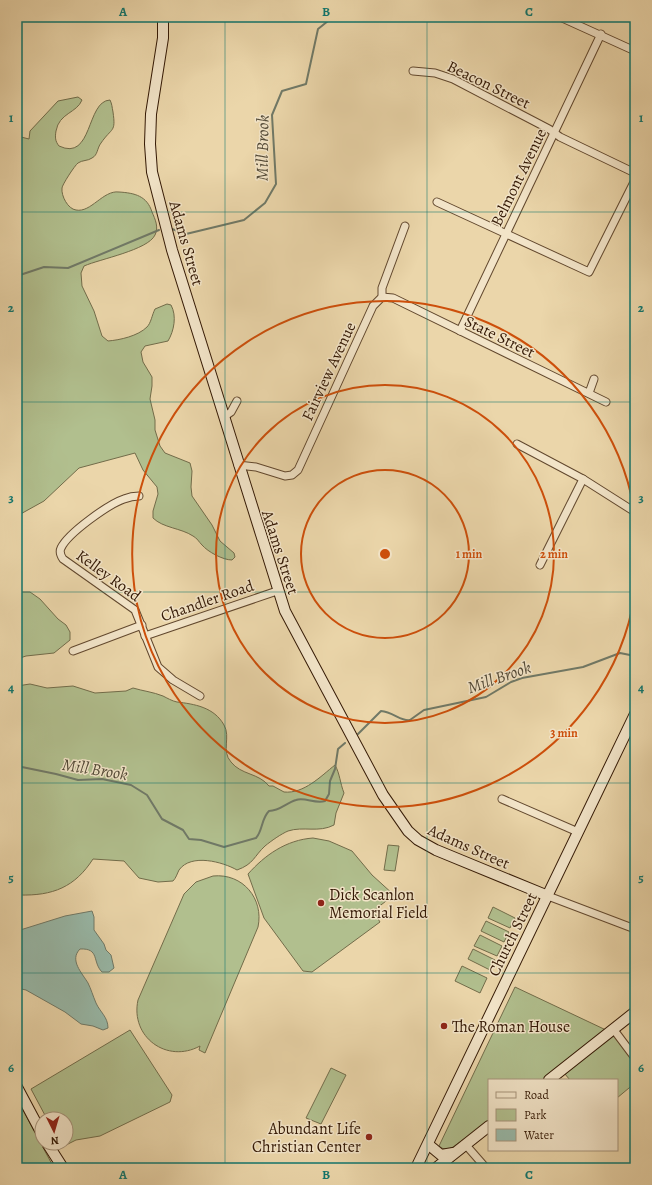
<svg xmlns="http://www.w3.org/2000/svg" width="652" height="1185" viewBox="0 0 652 1185" font-family="Alegreya,serif">
<style>
.green{fill:#b1bf8e;stroke:#726c4a}
.water{fill:#98b9a9;stroke:#707967}
.lines{fill:none;stroke-linecap:round;stroke-linejoin:round}
.stream{stroke:#707967;stroke-width:2}
.street-casing{stroke:#62482e;stroke-width:9}
.secondary-casing{stroke:#341905;stroke-width:12}
.street{stroke:#f2e4c8;stroke-width:7}
.secondary{stroke:#f2e4c8;stroke-width:10}
.grid{fill:none;stroke:#0f766e;stroke-width:1;stroke-opacity:0.55}
.ring{fill:none;stroke:#cd4f0b;stroke-width:2}
.poi-dot{fill:#8f2418;stroke:#f2e4c8;stroke-width:1.5}
.labels{text-anchor:middle;stroke-width:3;stroke-linejoin:round;paint-order:stroke}
.street-label{font-size:16px;fill:#341905;stroke:#f2e4c8}
.poi-label{font-size:16px;fill:#341905;stroke:#f2e4c8;text-anchor:start}
.water-label{font-size:17px;font-style:italic;fill:#524936;stroke:#f2e4c8}
.centre{fill:#cd4f0b;stroke:#f2e4c8;stroke-width:2}
.ring-label{font-size:12px;text-anchor:middle;font-weight:bold;fill:#cd4f0b;stroke:#f2e4c8;stroke-width:3;stroke-linejoin:round;paint-order:stroke}
.neatline{fill:none;stroke:#0f766e;stroke-width:1.5}
.grid-label{font-size:13px;text-anchor:middle;font-weight:bold;fill:#0f766e}
</style>
<rect width="100%" height="100%" fill="#ebd6aa"/>
<filter id="stains"><feTurbulence type="fractalNoise" baseFrequency=".005" numOctaves="4"/><feColorMatrix values="0 0 0 0 .2 0 0 0 0 .09 0 0 0 0 .02 0 0 0 .5 -.17"/></filter>
<radialGradient id="worn" r=".72"><stop offset=".6" stop-color="#630" stop-opacity="0"/><stop offset="1" stop-color="#630" stop-opacity=".3"/></radialGradient>
<g class="green">
<path d="M 78,97 L 82,100 C 77,113 59,113 56,131 C 55,137 55,141 59,146 C 93,162 86,101 110,100 C 112,104 112,107 113,112 C 116,133 112,127 101,143 C 97,148 98,155 92,158 C 88,161 82,160 78,163 C 75,165 62,185 62,188 C 61,196 68,209 76,210 C 91,213 103,190 119,192 C 135,193 147,196 152,212 C 155,219 159,227 155,235 C 148,250 100,259 84,266 L 81,273 L 82,286 L 94,311 L 102,336 L 108,341 C 120,340 138,336 147,327 C 151,323 152,315 155,309 L 167,304 L 171,305 C 177,316 174,331 168,341 L 145,346 L 141,352 L 143,362 L 152,377 L 152,386 L 150,399 L 155,420 L 155,430 L 160,446 L 165,453 L 190,463 L 192,471 L 191,487 L 192,496 L 212,525 L 220,541 L 234,553 L 235,557 L 232,560 C 223,560 208,552 202,545 C 199,542 197,538 193,536 C 181,528 163,528 153,518 L 153,511 L 158,494 L 157,487 L 143,470 L 135,453 L 79,468 L 44,501 L 17,516 L 17,136 L 29,139 L 30,131 L 58,101 Z"/>
<polygon points="17,592 30,592 40,599 58,619 66,625 70,632 70,640 54,653 26,656 17,659"/>
<path d="M 30,684 L 47,688 L 73,686 L 95,693 L 126,691 L 133,688 C 143,691 153,692 163,696 C 167,698 172,701 177,702 C 194,704 214,707 224,725 C 231,737 221,751 231,762 C 241,775 259,773 269,786 L 273,786 L 284,792 C 304,794 321,776 335,765 C 340,774 340,783 344,793 L 336,813 L 334,825 C 319,833 303,826 288,831 C 281,834 271,841 265,846 C 254,856 254,864 237,870 C 223,862 191,853 179,870 C 177,874 176,878 173,881 L 158,882 L 139,878 L 124,861 L 93,859 C 75,887 53,896 19,895 L 17,893 L 17,686 Z"/>
<path d="M 313,838 L 329,841 L 352,851 L 372,875 L 394,895 L 373,911 L 380,922 L 312,972 L 303,971 L 264,918 L 248,874 C 265,855 286,840 313,838 Z"/>
<polygon points="388,845 399,846 395,871 384,870"/>
<path d="M 213,876 C 243,873 264,899 258,927 L 205,1053 L 199,1050 L 200,1046 C 167,1064 130,1037 138,1000 L 184,894 L 196,882 Z"/>
<polygon points="493,907 515,918 510,928 488,918"/>
<polygon points="486,921 509,932 504,942 481,931"/>
<polygon points="480,935 502,946 497,956 474,946"/>
<polygon points="473,949 495,960 490,970 468,959"/>
<polygon points="462,966 487,978 480,993 455,981"/>
<path d="M 515,987 L 606,1030 L 542,1080 L 489,1080 L 489,1121 L 453,1147 C 447,1150 444,1150 439,1146 Z"/>
<polygon points="130,1030 172,1095 170,1102 100,1136 76,1140 62,1147 60,1143 66,1143 66,1119 47,1119 31,1089"/>
<polygon points="613,1035 635,1063 635,1083 617,1098 617,1080 570,1080 565,1074"/>
<polygon points="331,1068 346,1075 321,1124 306,1118"/>
<polygon points="17,1099 54,1168 17,1168"/>
</g>
<path class="water" d="M 92,911 L 94,917 L 94,930 L 104,944 L 106,950 L 111,955 L 114,968 L 109,972 L 102,972 C 92,962 100,948 80,949 C 69,960 82,973 88,983 C 91,989 93,996 96,1003 C 100,1012 108,1017 108,1028 L 103,1030 L 93,1026 L 81,1024 L 65,1012 L 26,990 L 17,988 L 17,931 L 65,916 Z"/>
<g class="lines">
<g class="stream">
<polyline points="172,229 186,234 244,220 265,203 276,184 272,115 282,91 306,84 318,29 333,17"/>
<polyline points="17,276 44,267 68,268 159,230"/>
<path d="M 358,734 L 381,711 C 393,712 402,722 410,720 L 424,710 L 486,697 L 511,682 L 522,678 L 583,667 L 620,653 L 635,656"/>
<path d="M 17,766 L 56,774 L 78,780 L 102,779 L 131,785 L 147,795 L 162,819 L 183,830 L 189,839 L 201,840 L 224,847 L 256,838 C 263,830 261,819 269,811 C 280,811 286,803 296,800 C 305,797 315,804 325,801 L 329,794 L 330,781 L 335,769 L 338,749 L 345,743"/>
</g>
<defs>
<g id="street">
<polyline points="560,17 635,51"/>
<polyline points="413,71 435,73 453,79 549,129 560,137 635,173"/>
<polyline points="437,202 589,272 635,180"/>
<polyline points="382,297 393,298 606,402"/>
<polyline points="460,331 601,34"/>
<polyline points="589,393 594,379"/>
<polyline points="224,417 231,412 237,401"/>
<polyline points="517,444 583,479 635,512"/>
<polyline points="238,465 256,467 285,476 292,475 298,470 373,306 382,297 382,288 405,226"/>
<path d="M 139,496 C 134,496 129,497 124,499 C 109,504 68,533 61,548 C 59,552 61,556 63,559 L 135,610 L 158,667 L 173,680 L 200,696"/>
<polyline points="540,565 583,479"/>
<polyline points="145,636 277,591"/>
<polyline points="73,651 142,625"/>
<polyline points="502,799 578,832"/>
<polyline points="548,896 635,929"/>
<polyline points="614,1030 635,1058"/>
<polyline points="465,1144 486,1168"/>
</g>
<g id="secondary">
<polyline points="163,17 163,38 151,114 150,144 152,172 172,250 285,611 383,795 408,831 418,840 436,850 548,896"/>
<polyline points="549,1080 635,1012"/>
<polyline points="17,1087 42,1134"/>
<polyline points="47,1143 63,1168"/>
<polyline points="429,1145 441,1155 453,1153"/>
<polyline points="416,1168 635,714"/>
<polyline points="436,1168 489,1126"/>
</g>
</defs>
<use href="#street" class="street-casing"/>
<use href="#secondary" class="secondary-casing"/>
<use href="#street" class="street"/>
<use href="#secondary" class="secondary"/>
</g>
<path class="grid" d="M 225,17 L 225,1168M 427,17 L 427,1168M 17,212 L 635,212M 17,402 L 635,402M 17,592 L 635,592M 17,783 L 635,783M 17,973 L 635,973"/>
<g class="ring">
<circle cx="385" cy="554" r="84"/>
<circle cx="385" cy="554" r="169"/>
<path d="M635 594A253 253 0 1 1 635 514"/>
</g>
<g class="poi-dot">
<circle cx="321" cy="903" r="4"/>
<circle cx="444" cy="1026" r="4"/>
<circle cx="369" cy="1137" r="4"/>
</g>
<g class="labels">
<g class="street-label">
<text transform="translate(489 84) rotate(26)" y="6">Beacon Street</text>
<text transform="translate(518 177) rotate(-64)" y="6">Belmont Avenue</text>
<text transform="translate(187 243) rotate(74)" y="6">Adams Street</text>
<text transform="translate(500 336) rotate(26)" y="6">State Street</text>
<text transform="translate(328 371) rotate(-65)" y="6">Fairview Avenue</text>
<text transform="translate(281 552) rotate(72)" y="6">Adams Street</text>
<text transform="translate(109 575) rotate(36)" y="6">Kelley Road</text>
<text transform="translate(207 600) rotate(-19)" y="6">Chandler Road</text>
<text transform="translate(469 846) rotate(24)" y="6">Adams Street</text>
<text transform="translate(512 934) rotate(-64)" y="6">Church Street</text>
</g>
<g class="poi-label">
<text x="329" y="900">Dick Scanlon<tspan x="329" dy="18">Memorial Field</tspan></text>
<text x="452" y="1032">The Roman House</text>
<text x="361" y="1134" text-anchor="end">Abundant Life<tspan x="361" dy="18">Christian Center</tspan></text>
</g>
<g class="water-label">
<text transform="translate(262 148) rotate(-89)" y="6">Mill Brook</text>
<text transform="translate(499 677) rotate(-19)" y="6">Mill Brook</text>
<text transform="translate(95 769) rotate(9)" y="6">Mill Brook</text>
</g>
</g>
<circle cx="385" cy="554" r="6" class="centre"/>
<g class="ring-label">
<text x="469" y="558">1 min</text>
<text x="554" y="558">2 min</text>
<text x="564" y="737">3 min</text>
</g>
<rect width="652" height="1185" fill="none" stroke="#ebd6aa" stroke-width="44"/>
<rect x="488" y="1079" width="130" height="72" fill="#f2e4c8" stroke="#a6937a"/>
<rect x="496" y="1092" width="20" height="6" fill="#f2e4c8" stroke="#a6937a"/>
<text x="524" y="1099" font-size="12" fill="#341905">Road</text>
<rect x="496" y="1109" width="20" height="12" fill="#b1bf8e" stroke="#a6937a"/>
<text x="524" y="1119" font-size="12" fill="#341905">Park</text>
<rect x="496" y="1129" width="20" height="12" fill="#98b9a9" stroke="#a6937a"/>
<text x="524" y="1139" font-size="12" fill="#341905">Water</text>
<g transform="translate(54 1131) rotate(175)"><circle r="19" fill="#f2e4c8" stroke="#a6937a"/>
<path d="M0-3L7 15L0 10L-7 15Z" fill="#8f2418"/>
<text y="-6" font-size="11" font-weight="bold" text-anchor="middle" fill="#341905">N</text>
</g>
<rect x="22" y="22" width="608" height="1141" class="neatline"/>
<g class="grid-label">
<text x="123" y="16">A</text>
<text x="326" y="16">B</text>
<text x="529" y="16">C</text>
<text x="11" y="122">1</text>
<text x="641" y="122">1</text>
<text x="11" y="312">2</text>
<text x="641" y="312">2</text>
<text x="11" y="502">3</text>
<text x="641" y="502">3</text>
<text x="11" y="692">4</text>
<text x="641" y="692">4</text>
<text x="11" y="882">5</text>
<text x="641" y="882">5</text>
<text x="11" y="1072">6</text>
<text x="641" y="1072">6</text>
<text x="123" y="1179">A</text>
<text x="326" y="1179">B</text>
<text x="529" y="1179">C</text>
</g>
<rect width="100%" height="100%" filter="url(#stains)"/>
<rect width="100%" height="100%" fill="url(#worn)"/>
</svg>
